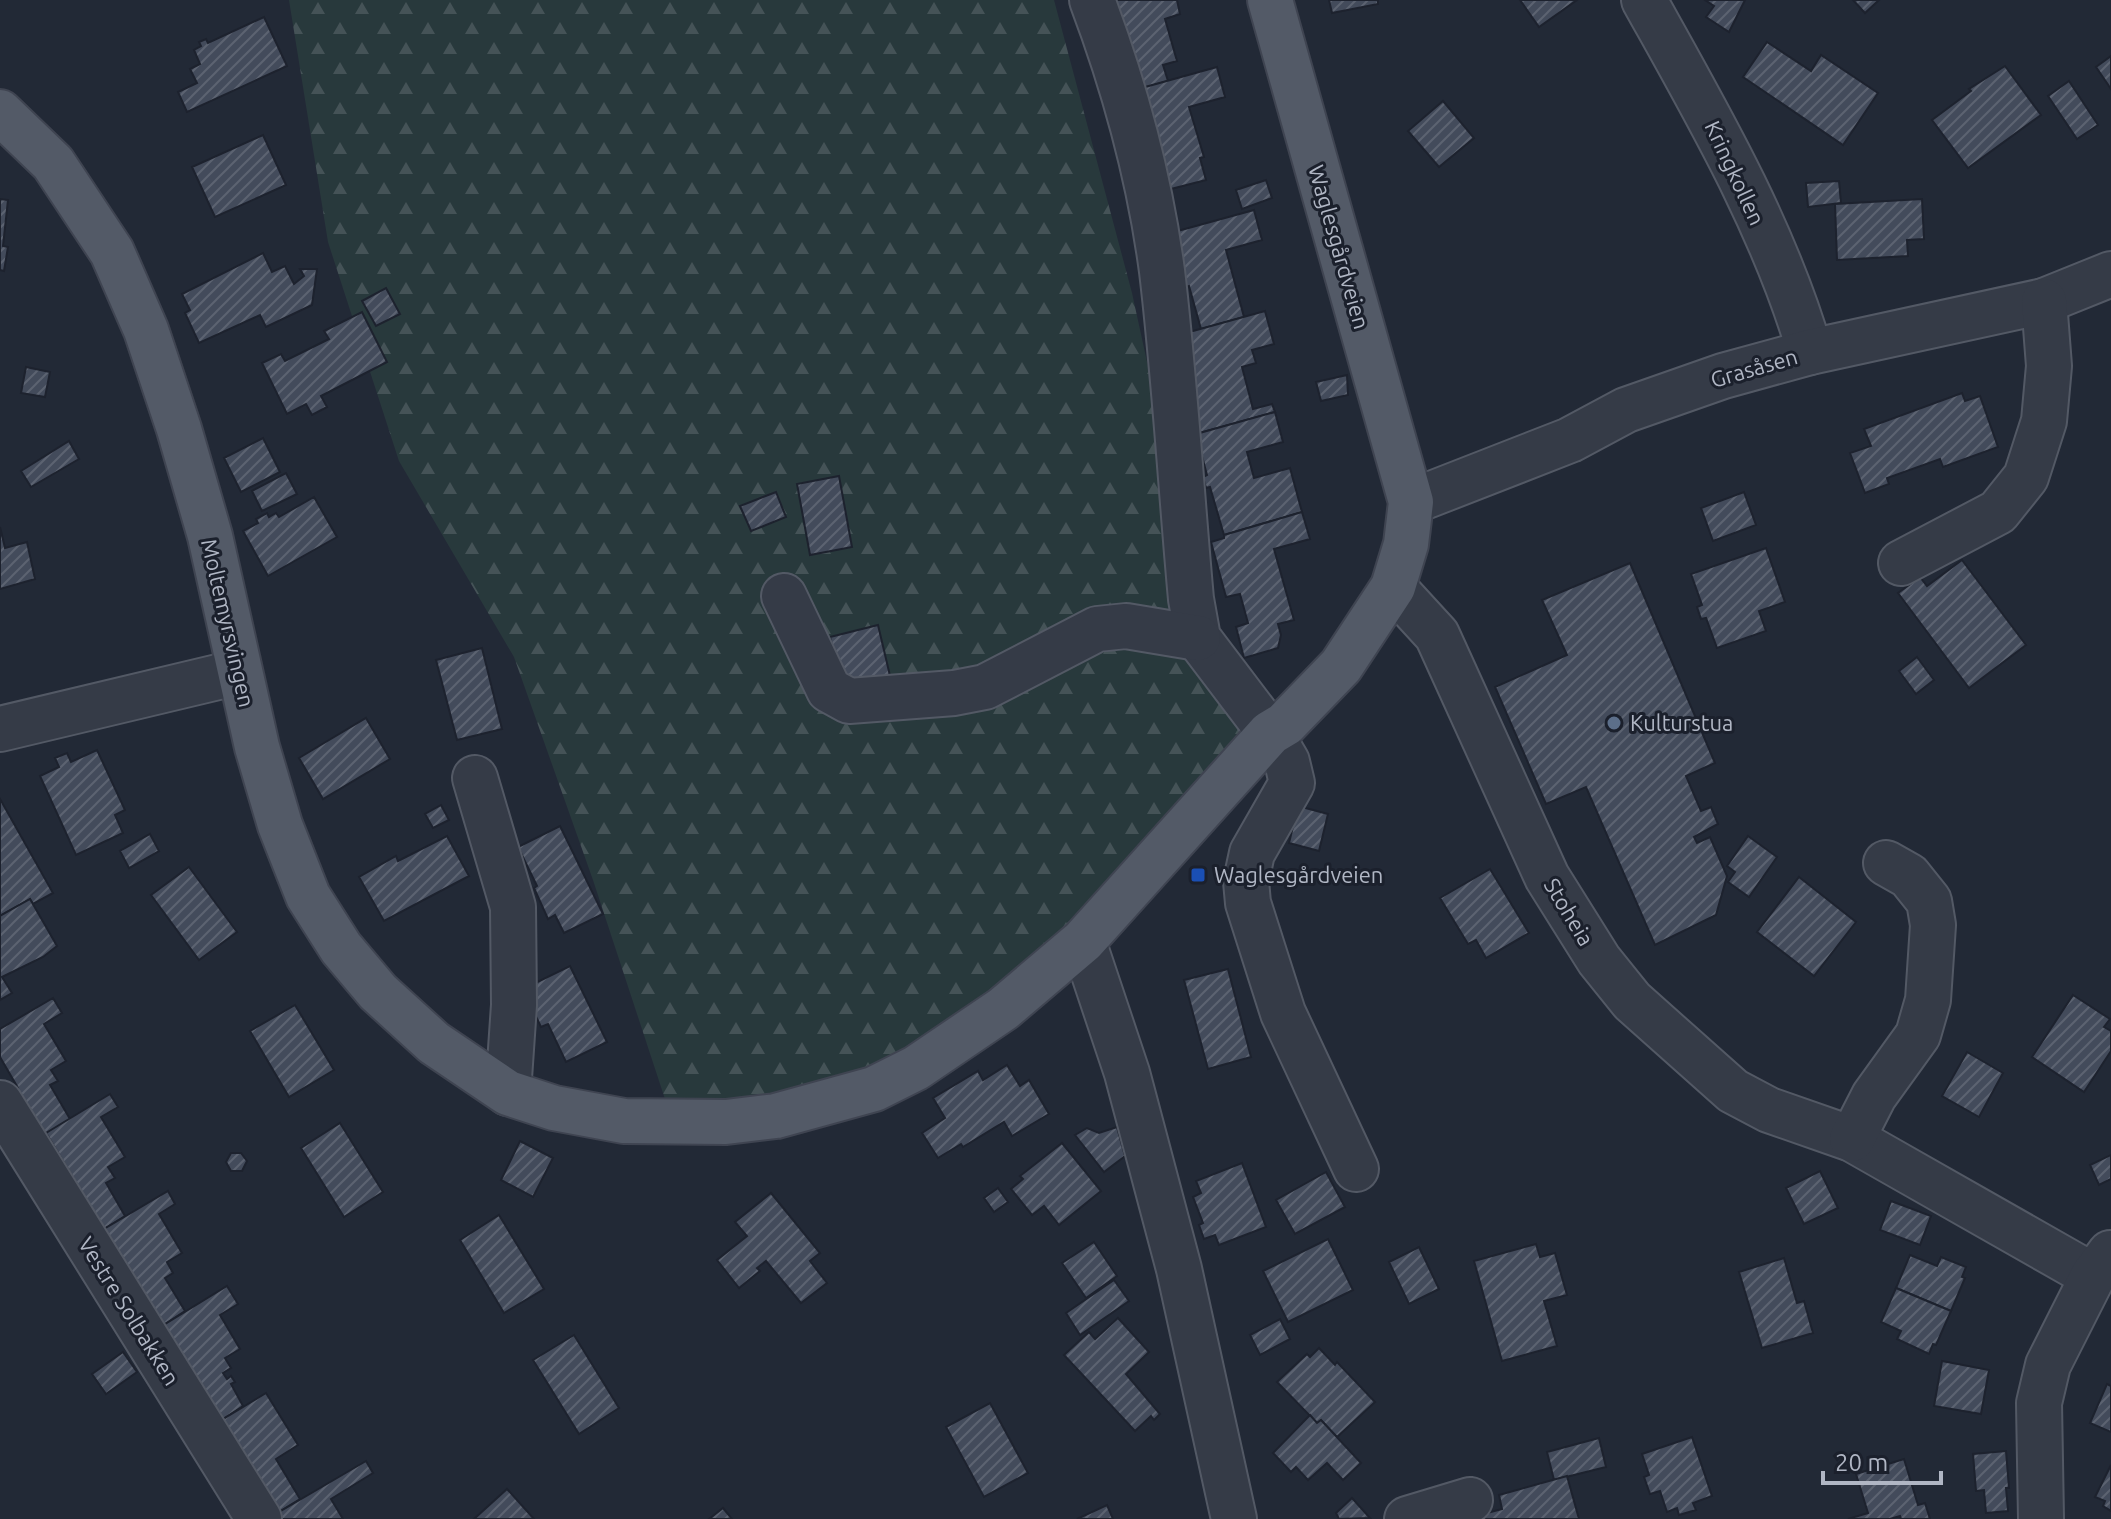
<svg xmlns="http://www.w3.org/2000/svg" width="2111" height="1519" viewBox="0 0 2111 1519" font-family="Ubuntu,sans-serif">
<style>
.forest{fill:url(#forest-firs)}
.building{fill:url(#building-hatch);stroke:#1d222e;stroke-width:2}
.lines{fill:none;stroke-linecap:round;stroke-linejoin:round}
.minor-casing{stroke:#535965;stroke-width:48}
.major-casing{stroke:#3f4451;stroke-width:48}
.minor{stroke:#353b47;stroke-width:44}
.major{stroke:#535a67;stroke-width:44}
.service-dot{fill:#5c6f8a;stroke:#1b202c;stroke-width:3}
.transit-dot{fill:#1a4fb4;stroke:#1b202c;stroke-width:3}
.labels{text-anchor:middle;stroke-width:6;stroke-linejoin:round;paint-order:stroke}
.street-label{font-size:22px;fill:#b0b6c4;stroke:#1b202c}
.poi-label{font-size:22px;fill:#b0b6c4;stroke:#1b202c;text-anchor:start}
</style>
<defs>
<pattern id="forest-firs" width="22" height="20" patternUnits="userSpaceOnUse" patternTransform="scale(2)"><rect width="22" height="20" fill="#28393c"/><path d="M5 1l3.5 6h-7zM16 11l3.5 6h-7z" fill="#455357"/></pattern>
<pattern id="building-hatch" width="6" height="6" patternUnits="userSpaceOnUse" patternTransform="scale(2)"><rect width="6" height="6" fill="#434b5b"/><path d="M-1 1l2-2M0 6l6-6M5 7l2-2" fill="none" stroke="#5c6371"/></pattern>
</defs>
<rect width="100%" height="100%" fill="#222936"/>
<polygon class="forest" points="289,0 1054,0 1132,293 1181,518 1246,739 1124,895 945,1048 727,1125 665,1099 593,880 514,657 399,461 328,242"/>
<g class="building">
<polygon points="1113,0 1177,0 1180,14 1165,19 1177,61 1163,65 1168,81 1140,89"/>
<polygon points="1329,0 1378,0 1378,4 1332,13"/>
<polygon points="1520,0 1577,0 1539,27"/>
<polygon points="1705,0 1745,0 1729,32 1706,17 1714,6"/>
<polygon points="1853,0 1879,0 1865,13"/>
<polygon points="264,17 287,66 187,112 178,92 197,83 190,69 200,64 194,50 201,46 199,42 206,39 208,43"/>
<polygon points="1767,42 1811,71 1821,55 1878,93 1843,145 1743,77"/>
<polygon points="2111,56 2111,89 2096,67"/>
<polygon points="2005,66 2041,115 1968,168 1932,120 1971,91 1969,89"/>
<polygon points="1217,67 1225,97 1189,107 1204,157 1200,158 1206,180 1167,190 1138,89"/>
<polygon points="2069,81 2098,125 2077,139 2048,96"/>
<polygon points="1443,101 1474,138 1439,167 1408,131"/>
<polygon points="263,135 286,185 215,217 192,167"/>
<polygon points="1266,180 1272,198 1242,209 1236,190"/>
<polygon points="1839,181 1841,203 1808,207 1806,183"/>
<polygon points="0,199 8,200 3,246 8,247 4,271 0,270"/>
<polygon points="1922,199 1924,239 1907,240 1908,256 1837,260 1835,204"/>
<polygon points="1254,210 1262,240 1226,250 1244,317 1201,329 1189,286 1180,289 1175,272 1184,270 1174,232"/>
<polygon points="263,253 272,272 285,266 294,284 304,276 300,269 317,269 312,305 266,327 260,315 199,343 185,313 190,310 182,294"/>
<polygon points="386,288 400,314 376,326 362,301"/>
<polygon points="1265,311 1274,344 1252,350 1256,363 1242,367 1253,409 1272,404 1275,412 1196,434 1175,336"/>
<polygon points="362,312 387,362 321,396 327,407 312,415 306,404 287,414 262,363 281,354 285,361 329,339 324,331"/>
<polygon points="26,367 50,372 45,397 21,393"/>
<polygon points="1347,375 1348,395 1321,401 1316,382"/>
<polygon points="1962,393 1965,401 1980,396 1998,447 1943,467 1940,459 1887,478 1889,484 1865,493 1850,453 1871,446 1864,429"/>
<polygon points="1275,412 1283,442 1247,452 1254,478 1290,468 1302,512 1224,535 1210,487 1206,488 1203,477 1207,475 1196,434"/>
<polygon points="263,438 280,472 241,492 224,458"/>
<polygon points="69,441 79,459 31,487 21,471"/>
<polygon points="286,473 297,494 262,511 252,491"/>
<polygon points="839,476 852,547 810,555 797,484"/>
<polygon points="776,492 786,517 751,531 740,506"/>
<polygon points="1744,492 1756,525 1713,541 1701,508"/>
<polygon points="314,497 337,537 268,576 243,531 258,523 256,519 267,513 269,517 276,513 279,517"/>
<polygon points="1302,512 1310,539 1274,549 1294,620 1278,624 1281,635 1278,648 1244,658 1236,627 1248,623 1240,594 1226,597 1211,542 1224,538 1224,535"/>
<polygon points="0,527 5,548 27,542 35,579 0,589"/>
<polygon points="1766,548 1785,602 1759,611 1766,631 1717,648 1706,618 1701,619 1697,607 1702,605 1691,574"/>
<polygon points="1962,560 2026,645 1969,688 1898,593 1920,577 1927,586"/>
<polygon points="1630,563 1715,763 1686,776 1701,811 1711,807 1718,824 1694,837 1697,843 1710,837 1727,876 1716,915 1655,945 1586,787 1546,804 1495,687 1567,655 1542,600"/>
<polygon points="878,625 891,680 843,692 830,637"/>
<polygon points="482,648 502,729 457,740 436,660"/>
<polygon points="1917,657 1934,680 1916,694 1899,671"/>
<polygon points="366,718 390,759 323,799 299,758"/>
<polygon points="97,750 125,810 115,815 123,833 76,855 40,776 59,767 55,758 67,753 71,762"/>
<polygon points="0,799 53,893 33,904 30,899 0,916"/>
<polygon points="441,805 449,820 433,828 425,814"/>
<polygon points="1298,806 1328,814 1319,851 1289,843"/>
<polygon points="560,826 603,914 564,933 555,915 548,919 534,888 537,886 518,847"/>
<polygon points="150,834 159,851 129,868 120,851"/>
<polygon points="447,836 469,876 384,921 359,877 396,856 398,861"/>
<polygon points="1748,836 1777,857 1749,897 1728,882 1735,872 1727,866"/>
<polygon points="189,867 237,932 199,960 151,895"/>
<polygon points="1490,869 1529,933 1486,958 1476,940 1468,944 1440,898"/>
<polygon points="1799,877 1856,922 1814,976 1757,932"/>
<polygon points="30,899 57,946 43,957 2,977 12,993 0,1000 0,916"/>
<polygon points="570,966 607,1042 566,1062 548,1024 541,1027 523,989"/>
<polygon points="1228,969 1251,1057 1208,1069 1184,980"/>
<polygon points="2073,995 2110,1019 2104,1027 2111,1031 2111,1051 2084,1092 2032,1057"/>
<polygon points="53,998 62,1013 44,1024 66,1061 51,1070 58,1081 50,1085 70,1119 43,1137 15,1090 18,1088 0,1057 0,1029"/>
<polygon points="295,1005 334,1070 289,1097 250,1031"/>
<polygon points="1967,1052 2003,1073 1979,1117 1942,1096"/>
<polygon points="1007,1065 1020,1086 1029,1080 1049,1114 1012,1136 1004,1122 963,1147 961,1144 938,1158 922,1133 945,1118 933,1098 978,1071 983,1080"/>
<polygon points="110,1094 118,1107 101,1117 125,1157 108,1167 115,1178 106,1183 125,1216 104,1229 73,1186 77,1184 46,1133"/>
<polygon points="340,1123 383,1192 344,1217 301,1148"/>
<polygon points="1117,1127 1125,1156 1104,1172 1075,1135 1087,1128 1099,1133"/>
<polygon points="520,1141 553,1158 533,1197 501,1180"/>
<polygon points="1062,1143 1101,1191 1059,1225 1044,1206 1032,1215 1011,1189 1023,1179 1020,1176"/>
<polygon points="231,1153 241,1153 247,1161 242,1171 231,1171 226,1162"/>
<polygon points="2111,1155 2111,1179 2099,1185 2090,1165"/>
<polygon points="1242,1163 1266,1227 1219,1245 1215,1235 1204,1239 1199,1225 1203,1223 1193,1197 1201,1193 1196,1181"/>
<polygon points="1820,1171 1838,1208 1804,1224 1786,1188"/>
<polygon points="1326,1172 1345,1207 1295,1234 1276,1200"/>
<polygon points="998,1188 1008,1202 994,1212 984,1198"/>
<polygon points="168,1191 175,1204 159,1214 182,1253 167,1262 173,1273 165,1278 185,1311 162,1326 104,1229"/>
<polygon points="771,1193 820,1253 810,1261 827,1283 801,1303 766,1261 757,1268 760,1271 739,1288 717,1260 747,1236 735,1222"/>
<polygon points="1891,1201 1931,1216 1920,1245 1880,1230"/>
<polygon points="499,1215 544,1289 504,1313 460,1240"/>
<polygon points="1328,1239 1353,1290 1288,1322 1263,1271"/>
<polygon points="1094,1242 1117,1276 1086,1298 1062,1263"/>
<polygon points="1536,1244 1540,1257 1555,1253 1567,1295 1544,1301 1557,1346 1502,1361 1474,1261"/>
<polygon points="1419,1247 1439,1289 1409,1304 1389,1262"/>
<polygon points="1910,1255 1937,1266 1941,1257 1966,1267 1962,1277 1965,1278 1951,1311 1896,1288"/>
<polygon points="1784,1258 1797,1303 1804,1301 1813,1333 1762,1348 1739,1272"/>
<polygon points="1114,1280 1129,1301 1080,1335 1066,1313"/>
<polygon points="227,1286 238,1304 220,1315 240,1349 225,1358 231,1368 223,1373 227,1379 231,1376 235,1382 231,1384 243,1406 220,1421 162,1326"/>
<polygon points="1896,1288 1951,1311 1936,1345 1933,1344 1929,1354 1897,1339 1901,1331 1881,1322"/>
<polygon points="1118,1318 1149,1352 1126,1374 1160,1414 1154,1420 1151,1416 1135,1431 1064,1355 1089,1332 1095,1339"/>
<polygon points="1280,1319 1290,1339 1260,1355 1250,1335"/>
<polygon points="574,1335 619,1408 579,1434 533,1360"/>
<polygon points="1319,1348 1335,1365 1337,1362 1375,1402 1337,1437 1321,1420 1317,1423 1277,1382 1307,1354 1310,1357"/>
<polygon points="123,1352 137,1372 106,1394 92,1374"/>
<polygon points="1942,1361 1989,1370 1981,1414 1934,1406"/>
<polygon points="2107,1384 2111,1386 2111,1432 2090,1423"/>
<polygon points="266,1393 298,1445 276,1459 300,1499 274,1515 220,1421"/>
<polygon points="990,1403 1028,1473 984,1497 946,1427"/>
<polygon points="1310,1415 1317,1423 1321,1420 1361,1463 1343,1480 1327,1463 1308,1480 1296,1467 1291,1472 1273,1453"/>
<polygon points="1692,1437 1712,1496 1693,1503 1696,1510 1679,1515 1677,1508 1667,1512 1660,1491 1650,1494 1644,1477 1649,1475 1642,1454"/>
<polygon points="1599,1438 1606,1467 1554,1480 1547,1452"/>
<polygon points="2006,1451 2009,1488 2006,1488 2008,1511 1986,1513 1984,1490 1976,1491 1973,1454"/>
<polygon points="1904,1459 1918,1505 1925,1503 1930,1519 1901,1519 1900,1516 1890,1519 1848,1519 1868,1513 1856,1474"/>
<polygon points="366,1461 373,1473 331,1499 343,1519 277,1519 274,1515"/>
<polygon points="2111,1465 2111,1511 2103,1506 2105,1501 2095,1497"/>
<polygon points="1567,1476 1579,1519 1479,1519 1487,1513 1502,1509 1499,1495"/>
<polygon points="507,1489 534,1519 474,1519"/>
<polygon points="1352,1498 1370,1518 1339,1519 1336,1513"/>
<polygon points="1107,1505 1113,1519 1077,1519"/>
<polygon points="723,1508 732,1519 709,1519"/>
</g>
<g class="lines">
<defs>
<g id="minor">
<path d="M 1092,0 C 1124,85 1150,181 1162,271 C 1175,380 1181,490 1191,599 L 1198,638 L 1270,733 L 1287,762 L 1292,783 L 1252,853 L 1246,881 L 1248,903 L 1283,1013 L 1356,1169"/>
<path d="M 1644,0 C 1707,113 1774,228 1810,352"/>
<polyline points="1411,502 1570,440 1626,410 1723,376 1810,352 2044,301 2111,274"/>
<polyline points="1901,563 1998,512 2026,477 2044,421 2049,366 2044,301"/>
<polyline points="1393,587 1437,635 1547,877 1599,960 1632,1001 1733,1091 1769,1110 1852,1139 2093,1276"/>
<polyline points="784,596 829,690 849,701 954,693 985,687 1097,629 1126,626 1198,638"/>
<polyline points="0,729 239,672"/>
<polyline points="475,778 513,907 514,1005 508,1093"/>
<polyline points="1083,941 1127,1073 1179,1269 1234,1519"/>
<polyline points="0,1103 259,1519"/>
<polyline points="1852,1139 1874,1096 1918,1035 1928,1000 1933,925 1929,901 1909,876 1886,863"/>
<polyline points="1407,1519 1470,1500"/>
<polyline points="2041,1519 2039,1403 2048,1365 2093,1276 2110,1253"/>
</g>
<polyline id="major" points="0,112 53,163 112,252 146,330 179,429 210,536 257,747 280,825 308,896 341,948 378,992 434,1043 508,1093 554,1108 624,1121 726,1122 776,1116 874,1089 916,1068 1003,1009 1083,941 1270,733 1285,724 1341,666 1393,587 1406,544 1411,502 1270,0"/>
</defs>
<use href="#minor" class="minor-casing"/>
<use href="#major" class="major-casing"/>
<use href="#minor" class="minor"/>
<use href="#major" class="major"/>
</g>
<circle class="service-dot" cx="1614" cy="723" r="8"/>
<rect class="transit-dot" x="1190" y="867" width="16" height="16" rx="4"/>
<g class="labels">
<g class="street-label">
<text transform="translate(1735 173) rotate(65)" y="8">Kringkollen</text>
<text transform="translate(1339 247) rotate(74)" y="8">Waglesgårdveien</text>
<text transform="translate(1754 368) rotate(-16)" y="8">Grasåsen</text>
<text transform="translate(228 623) rotate(77)" y="8">Moltemyrsvingen</text>
<text transform="translate(1569 912) rotate(59)" y="8">Stoheia</text>
<text transform="translate(129 1311) rotate(58)" y="8">Vestre Solbakken</text>
</g>
<g class="poi-label">
<text x="1630" y="731">Kulturstua</text>
<text x="1214" y="883">Waglesgårdveien</text>
</g>
</g>
<path d="M1823 1471v12h118v-12" fill="none" stroke="#b0b6c4" stroke-width="4"/>
<text x="1835" y="1471" font-size="24" fill="#b0b6c4" stroke="#1b202c" stroke-width="6" paint-order="stroke">20 m</text>
</svg>
